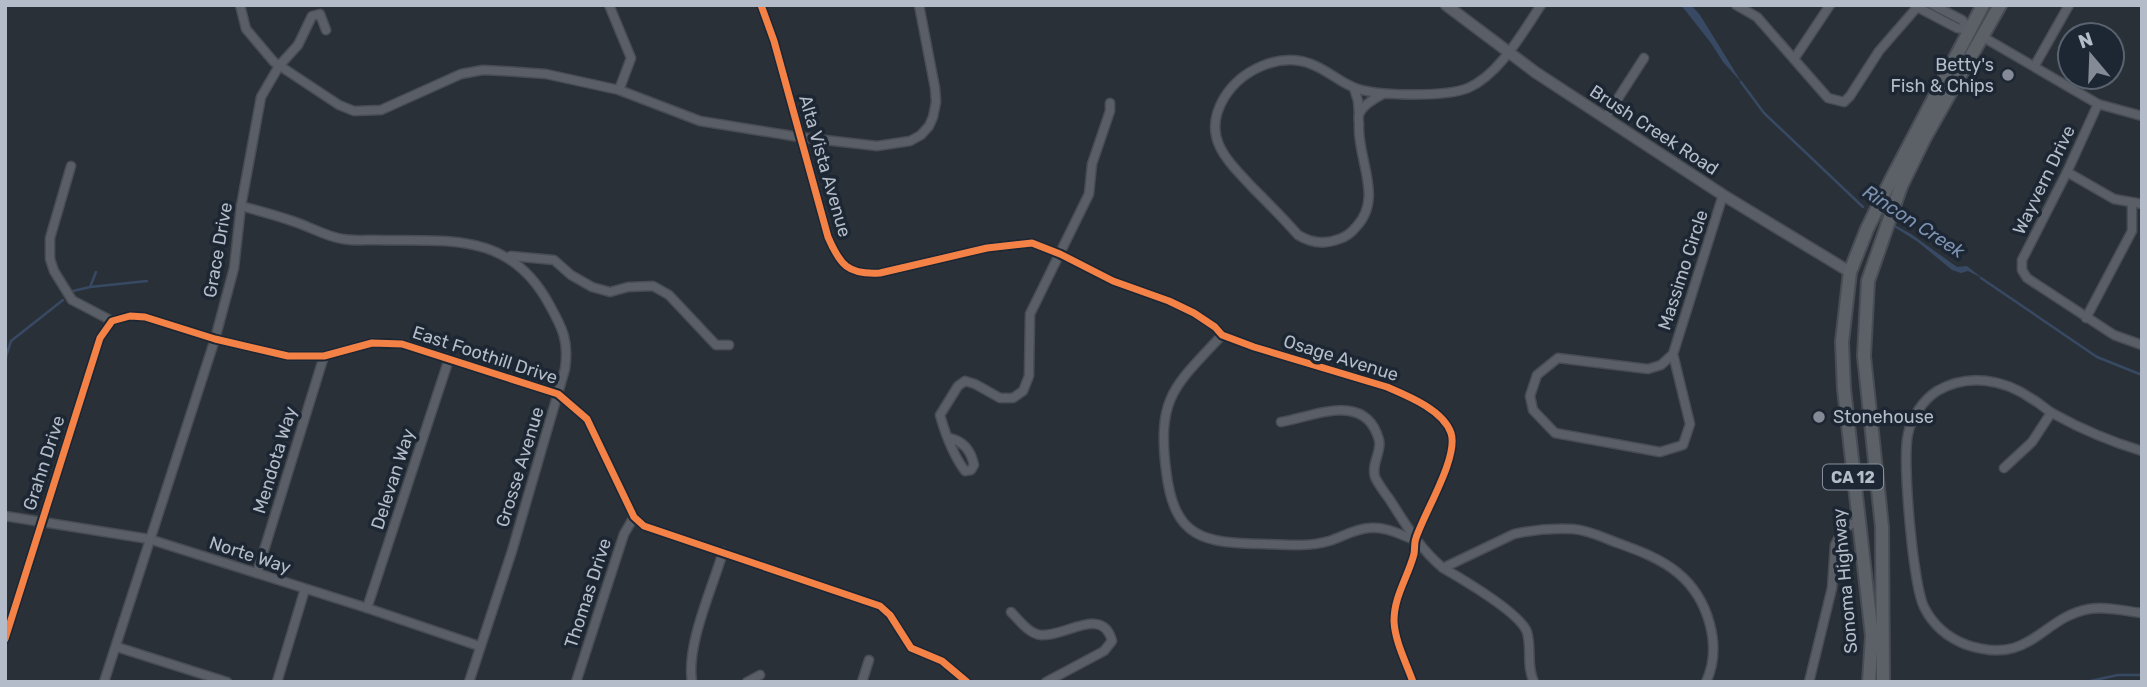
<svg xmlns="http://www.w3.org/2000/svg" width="2147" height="687" viewBox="0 0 2147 687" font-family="Rubik,sans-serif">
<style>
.water{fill:#384963}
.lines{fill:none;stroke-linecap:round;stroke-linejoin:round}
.stream{stroke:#384963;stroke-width:2.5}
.minor-casing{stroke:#484c53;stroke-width:11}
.tertiary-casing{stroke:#484c53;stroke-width:13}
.primary-casing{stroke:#484c55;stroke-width:16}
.minor{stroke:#5a5e66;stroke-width:8}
.tertiary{stroke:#5a5e66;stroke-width:10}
.primary{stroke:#5c6168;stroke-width:12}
.cycleway-casing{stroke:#1d2633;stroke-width:11}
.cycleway{stroke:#f48246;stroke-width:7}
.poi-dot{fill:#848b96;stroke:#1d2633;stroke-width:2.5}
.labels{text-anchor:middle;stroke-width:7;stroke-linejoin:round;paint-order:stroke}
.shield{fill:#1d2633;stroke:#878f9c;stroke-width:2}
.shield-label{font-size:16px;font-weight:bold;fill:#b4bcc9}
.poi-label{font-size:18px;fill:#b4bcc9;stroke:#1d2633;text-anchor:end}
.street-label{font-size:18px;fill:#b4bcc9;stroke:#1d2633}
.water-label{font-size:19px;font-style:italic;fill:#7c92b1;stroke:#1d2633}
</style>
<rect width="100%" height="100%" fill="#2a3038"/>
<g class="water">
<polygon points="1681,5 1691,5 1700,15 1742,83 1723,62 1711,43"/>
<polygon points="1861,206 1911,234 1957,267 1967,266 1982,278 1968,271 1961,273 1952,270 1918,242"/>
</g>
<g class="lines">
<g class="stream">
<polyline points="1741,82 1764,113 1863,207"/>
<polyline points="1981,278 2097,357 2142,375"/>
<polyline points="90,287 147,281"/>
<polyline points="73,291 90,287 96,272"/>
<polyline points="5,360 11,341 63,300"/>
<polyline points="2086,682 2118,675 2142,675"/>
</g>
<defs>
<g id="minor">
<polyline points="240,5 246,29 274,62 339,105 354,111 381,110 461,74 483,70 503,71 546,74 619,90 700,121 799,137 877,146 910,141 921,135 929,126 933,117 936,102 935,88 919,5"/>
<polyline points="609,5 631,58 619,90"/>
<path d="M 761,5 L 774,41 L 828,237 C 840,265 848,275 880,273 L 987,248 L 1032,243 L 1060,254 L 1113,281 L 1169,301 L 1194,313 L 1215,327 L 1222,335 L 1254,347 L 1387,387 C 1408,396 1443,410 1451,433 C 1459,457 1424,513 1416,538 C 1414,543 1415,549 1414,554 C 1408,577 1394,596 1394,621 C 1395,642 1406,662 1413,682"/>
<polyline points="1736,5 1757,17 1828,98 1844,102 1850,96 1879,51 1919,5"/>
<polyline points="1933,5 1962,20 1970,30"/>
<polyline points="1915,6 1957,28 1970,30"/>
<polyline points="1983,37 2098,104 2142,116"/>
<polyline points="1794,59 1830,5"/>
<polyline points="2035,65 2069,5"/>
<polyline points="1354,88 1358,101 1359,114"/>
<path d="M 1383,94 C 1375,98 1363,105 1359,114 C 1358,117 1359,121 1359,125 C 1357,159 1384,198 1356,227 C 1352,232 1346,237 1339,239 C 1324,245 1311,243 1298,235 C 1284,219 1269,204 1254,189 C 1229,162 1200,138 1224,98 C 1241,70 1279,52 1311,64 C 1328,70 1341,84 1358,89 C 1381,96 1446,97 1468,88 C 1499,75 1523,32 1541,5"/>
<polyline points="2098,104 2067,172 2022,260 2022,270 2027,278 2114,335 2142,345"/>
<polyline points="1606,117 1644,58"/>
<polyline points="71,166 50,238 50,259 54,271 72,300 112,321"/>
<polyline points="2067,172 2114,199 2142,204"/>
<path d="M 241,206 C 260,211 279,216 298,223 C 312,228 328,237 343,239 C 353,241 365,240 375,240 C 447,242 509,230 549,304 C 563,329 569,341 565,369 L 512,551 L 469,682"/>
<polyline points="511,256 554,260 571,275 592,287 610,292 628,287 653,286 669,295 716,345 729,345"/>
<polyline points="2086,318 2132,231 2132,204"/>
<path d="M 1222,335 C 1175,386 1157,396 1166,470 C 1174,539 1203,543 1265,544 C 1286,545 1308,547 1329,541 C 1342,537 1354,529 1369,528 C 1385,526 1401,535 1415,540"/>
<polyline points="1673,354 1690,424 1683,445 1660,452 1555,433 1533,410 1530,396 1537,375 1558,358 1648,369 1661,365 1673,354 1723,195"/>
<path d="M 1281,422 C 1315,416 1366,391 1379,440 C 1382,451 1371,464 1375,477 C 1378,484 1385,493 1390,500 C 1406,525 1420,549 1443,568 L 1514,534 C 1532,530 1555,528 1573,529 C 1588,530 1602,537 1615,542 C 1637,550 1660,558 1678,573 C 1708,598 1723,646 1706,682"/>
<path d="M 949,438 C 964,441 971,451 974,465 L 971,470 L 965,471 C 954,456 945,433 940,415 L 958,386 L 965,381 L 975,384 L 1000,398 L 1013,398 L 1023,391 L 1029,376 L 1030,314 L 1089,194 L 1092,164 L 1110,111 L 1110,103"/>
<path d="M 2142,451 C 2112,442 2081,429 2054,414 C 2046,410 2040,403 2032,399 C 2004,379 1968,373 1937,391 C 1923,400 1911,418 1908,434 C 1902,459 1913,585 1924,607 C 1933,625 1948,638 1967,645 C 2032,666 2040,618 2089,609 C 2105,606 2125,611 2142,613"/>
<polyline points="2004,468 2032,442 2051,413"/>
<polyline points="5,516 149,539 367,608 479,646"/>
<path d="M 1443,568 C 1462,579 1520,613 1527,632 C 1532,649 1526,666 1534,682"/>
<polyline points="257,573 324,356"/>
<polyline points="367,608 449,359"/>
<path d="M 1011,612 C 1019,620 1029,634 1041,635 C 1065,637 1103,605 1112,641 L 1104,651 L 1046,682"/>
<polyline points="5,639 100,338 112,321 130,316 145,317 215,339 288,356 324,356 372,343 402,344 558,394 587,419 634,517 644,526 880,606 890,615 911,648 942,661 967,682"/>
<polyline points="117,647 227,682"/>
<polyline points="104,682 215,339 234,268 241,206 261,97 279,66 298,45 312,16 320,14 326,30"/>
<polyline points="277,682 305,589"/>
<polyline points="576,682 624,534 634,517"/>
<path d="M 692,682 C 686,645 712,589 723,552"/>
<polyline points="747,682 760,675"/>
<polyline points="862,682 869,660"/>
<polyline points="1809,682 1832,588 1835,545 1843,529 1858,521"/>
</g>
<polyline id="tertiary" points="1446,5 1535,72 1723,195 1850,272"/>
<g id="primary">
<polyline points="1869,682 1872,636 1844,389 1842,342 1850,272 1867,229 1891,180 1983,5"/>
<polyline points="1883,682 1882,527 1864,356 1868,281 1901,186 1925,137 2000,5"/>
</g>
</defs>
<use href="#minor" class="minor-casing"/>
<use href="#tertiary" class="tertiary-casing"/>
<use href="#primary" class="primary-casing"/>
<use href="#minor" class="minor"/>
<use href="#tertiary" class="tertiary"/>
<use href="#primary" class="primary"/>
<defs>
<g id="cycleway">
<path d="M 761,5 L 774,41 L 828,237 C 840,265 848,275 880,273 L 987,248 L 1032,243 L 1060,254 L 1113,281 L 1169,301 L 1194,313 L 1215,327 L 1222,335 L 1254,347 L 1387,387 C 1408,396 1443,410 1451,433 C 1459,457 1424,513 1416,538 C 1414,543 1415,549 1414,554 C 1408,577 1394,596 1394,621 C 1395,642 1406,662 1413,682"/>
<polyline points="5,639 100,338 112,321 130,316 145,317 215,339 288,356 324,356 372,343 402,344 558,394 587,419 634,517 644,526 880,606 890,615 911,648 942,661 967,682"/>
</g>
</defs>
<use href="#cycleway" class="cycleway-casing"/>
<use href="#cycleway" class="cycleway"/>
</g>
<g class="poi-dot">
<circle cx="2008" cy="75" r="7"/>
<circle cx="1819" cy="417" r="7"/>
</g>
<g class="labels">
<rect class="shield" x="1823" y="464.5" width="60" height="25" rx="5"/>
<g class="shield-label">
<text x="1853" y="483">CA 12</text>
</g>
<g class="poi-label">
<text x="1994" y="71">Betty's<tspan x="1994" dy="21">Fish &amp; Chips</tspan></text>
<text x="1833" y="423" text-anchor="start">Stonehouse</text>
</g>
<g class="street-label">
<text transform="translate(1654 130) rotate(33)" y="6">Brush Creek Road</text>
<text transform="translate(825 166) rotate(74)" y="6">Alta Vista Avenue</text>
<text transform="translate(2044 180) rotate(-64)" y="6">Wayvern Drive</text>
<text transform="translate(218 250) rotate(-80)" y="6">Grace Drive</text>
<text transform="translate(1683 270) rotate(-72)" y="6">Massimo Circle</text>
<text transform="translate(485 355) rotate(18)" y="6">East Foothill Drive</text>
<text transform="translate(1341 358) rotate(17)" y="6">Osage Avenue</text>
<text transform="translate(275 460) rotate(-73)" y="6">Mendota Way</text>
<text transform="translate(44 463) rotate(-72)" y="6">Grahn Drive</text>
<text transform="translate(520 467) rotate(-73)" y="6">Grosse Avenue</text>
<text transform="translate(393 479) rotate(-72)" y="6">Delevan Way</text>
<text transform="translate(250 555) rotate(18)" y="6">Norte Way</text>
<text transform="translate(1845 581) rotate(-95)" y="6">Sonoma Highway</text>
<text transform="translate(588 593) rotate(-72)" y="6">Thomas Drive</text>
</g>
<g class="water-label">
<text transform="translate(1914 221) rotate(33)" y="7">Rincon Creek</text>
</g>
</g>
<rect width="2147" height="687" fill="none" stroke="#b4bcc9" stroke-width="14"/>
<g transform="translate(2091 56) rotate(341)"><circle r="33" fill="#1d2633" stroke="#59626f" stroke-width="2"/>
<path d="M0-5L12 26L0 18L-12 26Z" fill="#848b96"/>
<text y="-10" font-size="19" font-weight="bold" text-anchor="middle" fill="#b4bcc9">N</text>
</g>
</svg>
